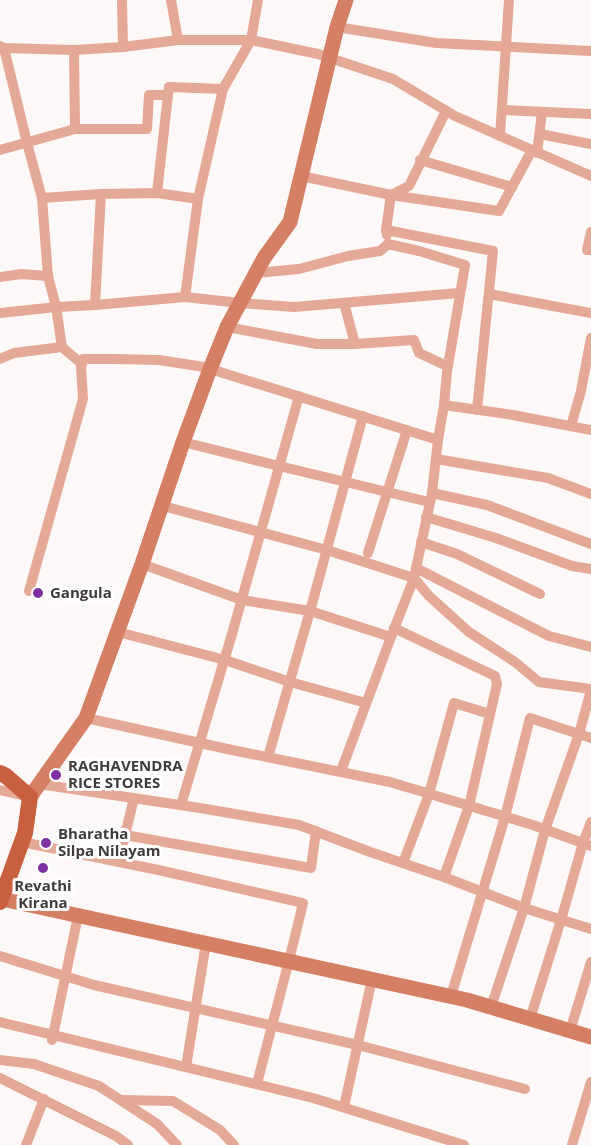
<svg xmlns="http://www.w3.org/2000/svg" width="591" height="1145" viewBox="0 0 591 1145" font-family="'Open Sans',sans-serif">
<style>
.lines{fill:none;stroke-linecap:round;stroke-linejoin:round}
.street{stroke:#e5a997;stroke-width:10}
.secondary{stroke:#d57f65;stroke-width:15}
.primary{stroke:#c85f3f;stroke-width:16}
.poi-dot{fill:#7e30a1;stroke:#fff;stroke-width:2}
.labels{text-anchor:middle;stroke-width:6;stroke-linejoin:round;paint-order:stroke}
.poi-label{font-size:15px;font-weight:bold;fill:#3f3b3a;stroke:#fff;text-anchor:start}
</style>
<rect width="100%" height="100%" fill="#fef9f8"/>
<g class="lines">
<g class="street">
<polyline points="122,0 123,47"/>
<polyline points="171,0 178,40"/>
<polyline points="337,27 436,43 591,51"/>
<polyline points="0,46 4,48 74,50 123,47 178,40 251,40 318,54 393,79 455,116 591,176"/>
<polyline points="4,48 27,143 42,198 48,276 56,307 62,347 82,364"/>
<polyline points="74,50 75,129"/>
<polyline points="502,110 591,114"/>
<polyline points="540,134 591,144"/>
<polyline points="500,136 509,0"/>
<polyline points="0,150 75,129 147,129 149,95 168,95 169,87 223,89"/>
<polyline points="537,153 542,112"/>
<polyline points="420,160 512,187"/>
<polyline points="301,176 391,195 499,211 532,150"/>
<polyline points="157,193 168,95"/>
<polyline points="42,198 101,194 157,193 198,199"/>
<polyline points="386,230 493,251 477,410"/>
<polyline points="591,232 587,250 591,250"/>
<polyline points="387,235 386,230 391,195 409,186 446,111"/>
<polyline points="256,273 299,269 348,256 380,251 388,244 419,251 465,265 447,372 444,405 438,440 432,493 414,578 391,637 341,771"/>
<polyline points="0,277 21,274 48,276"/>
<polyline points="489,294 591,313"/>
<polyline points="185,297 198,199 223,89 251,40 258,0"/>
<polyline points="344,303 355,344"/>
<polyline points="95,305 101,194"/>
<polyline points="0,313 56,307 95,305 185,297 240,303 294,307 459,293"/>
<polyline points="227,327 317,344 355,344 414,340 419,353 447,366"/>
<polyline points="0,359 14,353 62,347"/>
<polyline points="444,405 513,415 591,430"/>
<polyline points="571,426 581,391 591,338"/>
<polyline points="183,442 279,466 429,502"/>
<polyline points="436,459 548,478 591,494"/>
<polyline points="432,493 487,505 591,544"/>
<polyline points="163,506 327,550 414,578 429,596 469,632 515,662 539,682 591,689"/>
<polyline points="426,517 496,538 572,566 591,569"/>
<polyline points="421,542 457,554 540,594"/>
<polyline points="368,553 407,430"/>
<polyline points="142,564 242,600 310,611 391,637"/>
<polyline points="416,568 549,636 591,647"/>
<polyline points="29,591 83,399 81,367 83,359 113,359 159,360 204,367 438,440"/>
<polyline points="394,628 495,676 497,684 469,806 444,877"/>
<polyline points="118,632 225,660 290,682 366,703"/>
<polyline points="86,718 232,750 390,782 533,825 591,846"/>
<polyline points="268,757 312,604 363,416"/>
<polyline points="39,784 200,808 299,825 370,852 444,877 524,908 591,929"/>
<polyline points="0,790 26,796"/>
<polyline points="134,798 125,835 311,868 316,831"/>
<polyline points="181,805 232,634 299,396"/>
<path d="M 22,842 L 163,871 L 303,903 C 289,964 272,1024 257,1084"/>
<polyline points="119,862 125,835"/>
<polyline points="403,863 429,794 454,703 490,714"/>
<polyline points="0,956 94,985 358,1045 525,1089"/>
<polyline points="451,996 505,817 530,718 591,738"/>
<polyline points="491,1007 524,908 545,830 579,734 591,690"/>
<polyline points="530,1019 561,920 583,843 591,822"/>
<polyline points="0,1022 313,1098 464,1145"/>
<polyline points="570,1031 591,962"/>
<polyline points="52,1040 78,916"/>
<polyline points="0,1060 34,1064 99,1086 157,1124 177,1145"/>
<polyline points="186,1067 206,943"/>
<polyline points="0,1078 116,1136 128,1145"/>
<polyline points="121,1100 173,1101 220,1130 234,1145"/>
<polyline points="344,1107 372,979"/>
<polyline points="26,1145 44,1099"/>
<polyline points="572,1145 591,1082"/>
</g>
<g class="secondary">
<polyline points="30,797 86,718 142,564 183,442 210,369 227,327 264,258 290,222 337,27 346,0"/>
<polyline points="2,899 467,1000 591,1037"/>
</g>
<polyline class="primary" points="0,773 6,776 30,797 25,833 0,902"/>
</g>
<g class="poi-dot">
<circle cx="38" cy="593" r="6"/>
<circle cx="56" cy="775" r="6"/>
<circle cx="46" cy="843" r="6"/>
<circle cx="43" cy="868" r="6"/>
</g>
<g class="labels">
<g class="poi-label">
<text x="50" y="598">Gangula</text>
<text x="68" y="771">RAGHAVENDRA<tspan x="68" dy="17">RICE STORES</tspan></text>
<text x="58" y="839">Bharatha<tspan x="58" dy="17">Silpa Nilayam</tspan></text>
<text x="43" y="891" text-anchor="middle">Revathi<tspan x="43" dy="17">Kirana</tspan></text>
</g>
</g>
</svg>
